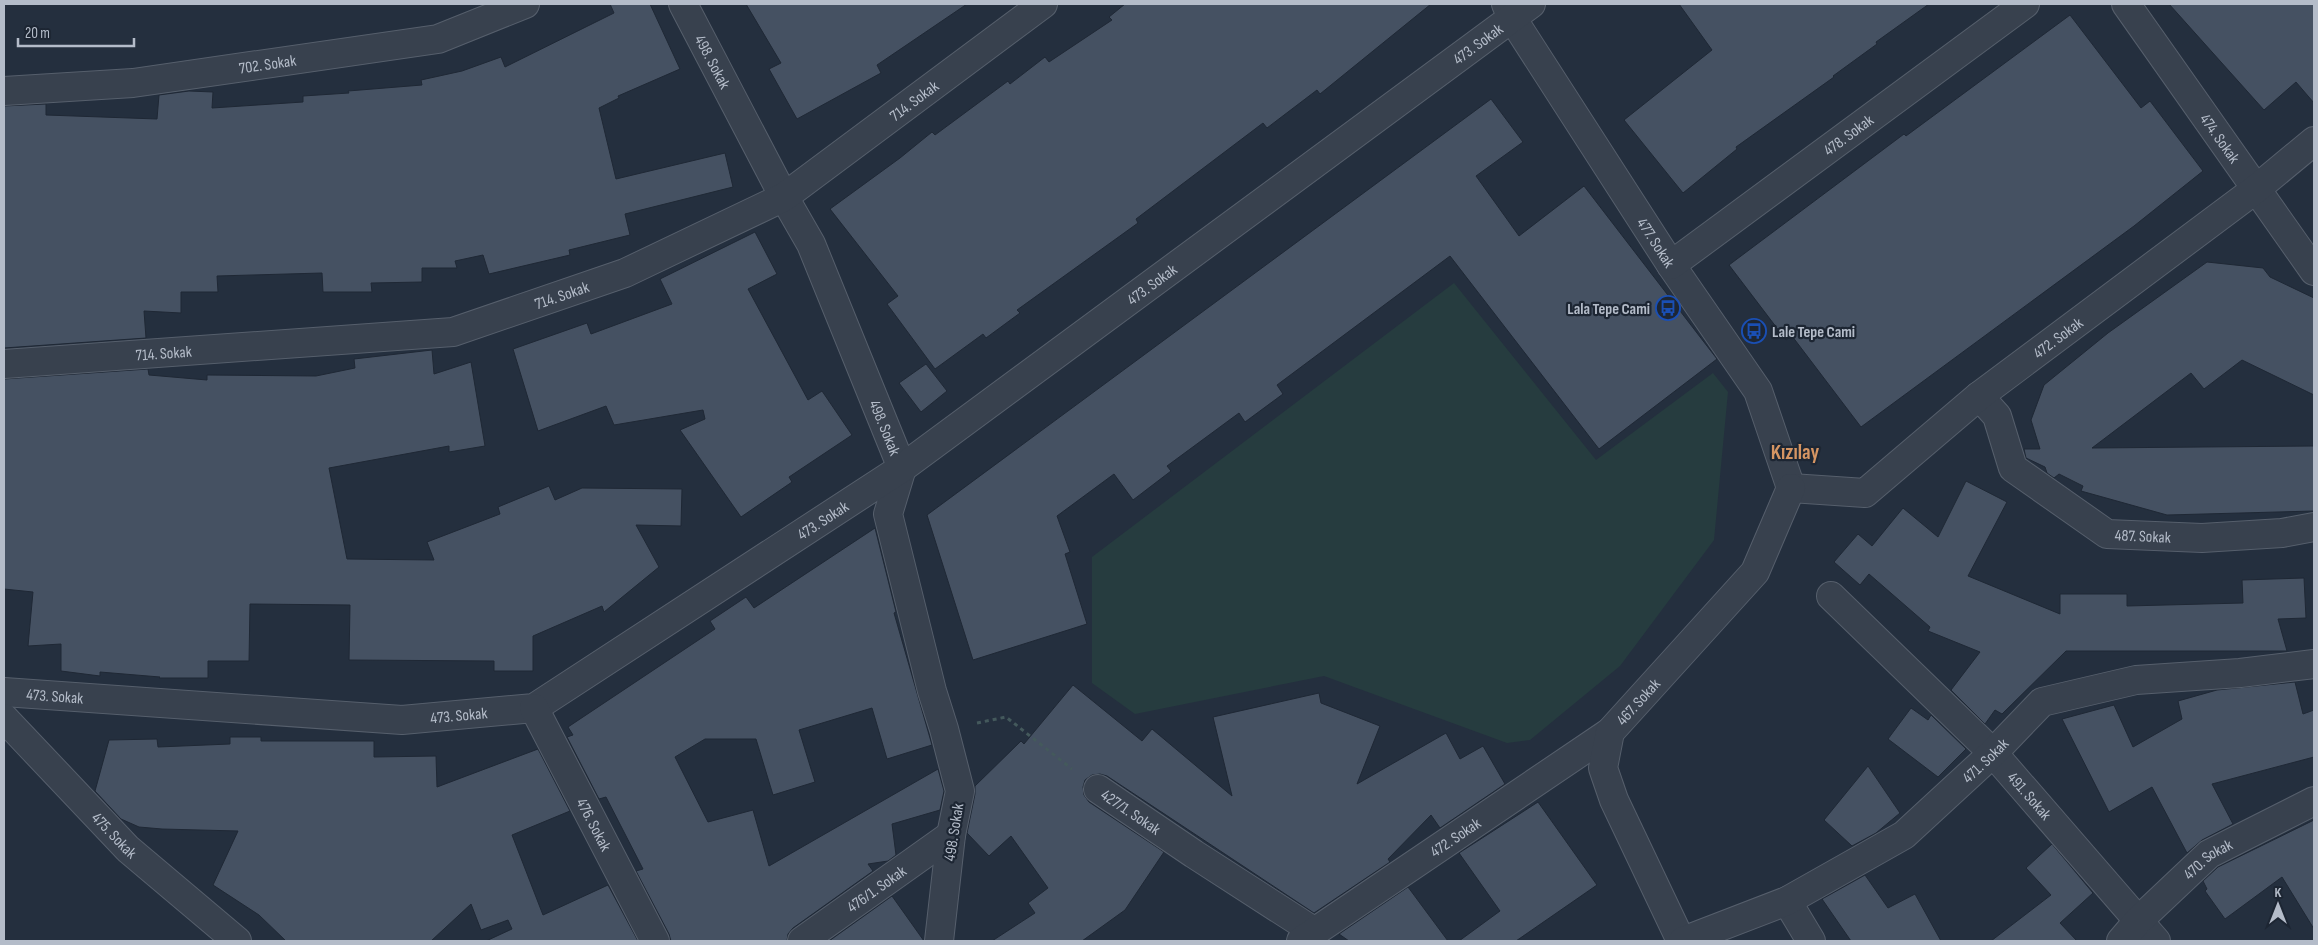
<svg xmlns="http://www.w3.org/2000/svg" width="2318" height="945" viewBox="0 0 2318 945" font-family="'Sofia Sans Condensed',sans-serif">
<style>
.green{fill:#263c3f}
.building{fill:#455162;stroke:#1f2835}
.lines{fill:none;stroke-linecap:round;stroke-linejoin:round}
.minor-casing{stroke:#565f6c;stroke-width:30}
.path{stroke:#44595c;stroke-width:3;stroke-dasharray:4 4;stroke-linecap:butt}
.minor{stroke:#38414e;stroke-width:28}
.labels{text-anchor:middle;stroke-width:4.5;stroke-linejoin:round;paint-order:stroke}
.street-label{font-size:16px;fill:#b4bcc9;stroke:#1d2633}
.poi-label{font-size:16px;font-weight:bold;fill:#b4bcc9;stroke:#1d2633;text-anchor:end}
.district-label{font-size:21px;font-weight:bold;fill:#d59563;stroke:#1d2633}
</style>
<rect width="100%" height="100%" fill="#242f3e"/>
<polygon class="green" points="1454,283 1596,460 1713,373 1728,392 1714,540 1620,666 1530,740 1507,743 1324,676 1135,714 1092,683 1092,557"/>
<g class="building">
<polygon points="610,4 650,4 680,69 618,96 619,98 599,108 616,179 725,153 733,187 625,214 630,235 569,250 570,255 489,274 483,255 455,261 457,268 422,268 422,282 371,283 372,292 323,292 322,273 217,276 218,292 181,292 181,313 144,311 146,338 4,348 4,106 46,104 46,115 157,119 159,95 189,91 213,92 212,108 303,102 303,96 349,93 348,91 422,85 421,80 462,71 501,57 505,67 614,13"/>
<polygon points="746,4 967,4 877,65 881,73 797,119 769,69 781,63"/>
<polygon points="1125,4 1431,4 1320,94 1317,90 1267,128 1263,123 1136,219 1138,223 1017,310 1020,313 986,338 983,334 935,369 887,304 898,296 830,209 900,158 932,132 935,135 1008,81 1010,84 1045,57 1049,62 1112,20 1109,17"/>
<polygon points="1679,4 1929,4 1876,42 1877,44 1833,76 1834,77 1736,147 1737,149 1683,193 1624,120 1712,50"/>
<polygon points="2169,4 2314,4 2314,103 2296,82 2264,110"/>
<polygon points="2070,15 2141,108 2150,101 2203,171 2134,226 1861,427 1792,336 1786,340 1729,265 1904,134 1906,136"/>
<polygon points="1491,99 1523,142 1476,176 1519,236 1584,186 1717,359 1599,449 1450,256 1277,385 1283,394 1245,422 1239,413 1167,466 1171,471 1133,500 1114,474 1057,516 1070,552 1065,554 1087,624 973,660 927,515"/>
<polygon points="755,232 777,274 748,289 808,400 822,391 852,435 789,477 792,482 741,517 680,430 705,419 703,410 614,425 606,406 538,431 513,349 587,323 591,334 672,304 660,279"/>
<polygon points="2207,262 2263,268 2270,277 2314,298 2314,395 2242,360 2204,389 2191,373 2092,448 2314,446 2314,511 2167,515 2081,491 2083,486 2059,474 2054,478 2047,473 2045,467 2026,458 2024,449 2040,449 2031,420 2044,385 2108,333"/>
<polygon points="432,350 434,374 471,362 485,446 449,452 449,446 329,468 347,559 434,560 427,542 500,514 498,507 549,486 555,500 582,488 682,489 681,526 636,525 659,567 604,612 602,606 533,636 533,671 494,671 494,661 349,660 350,605 250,604 249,661 208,661 208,678 159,678 160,677 100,672 100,676 61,671 61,644 28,646 33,592 4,589 4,379 148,369 149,375 207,380 207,375 316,376 355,368 354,359"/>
<polygon points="926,364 947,391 921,412 899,383"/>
<polygon points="1966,481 2007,502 1968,576 2060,614 2060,594 2127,594 2127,606 2243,603 2242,580 2304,578 2306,618 2278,619 2287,651 2066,651 2002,714 1995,710 1985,724 1951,690 1980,652 1928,631 1930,627 1869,574 1860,585 1834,562 1858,534 1872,546 1903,508 1938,537"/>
<polygon points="875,528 896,612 894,613 932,745 887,759 872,708 799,730 815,782 773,795 756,739 705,739 675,757 708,822 753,810 769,866 938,769 944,791 940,810 892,824 896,855 888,861 868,864 873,871 793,928 788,934 787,941 671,941 669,934 636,871 643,869 606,797 599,799 567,737 573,735 568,727 715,629 710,621 746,597 754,608"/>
<polygon points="2295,682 2303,714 2314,710 2314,757 2212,784 2233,824 2202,840 2187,853 2152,787 2109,812 2062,719 2114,705 2133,747 2182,719 2178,701 2217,690"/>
<polygon points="1073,685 1142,741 1152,729 1232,796 1213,717 1319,693 1321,703 1380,726 1357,784 1446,733 1460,759 1483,746 1505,784 1440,828 1431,815 1388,859 1390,862 1314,913 1107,776 1100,774 1092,775 1085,780 1083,787 1084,795 1089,802 1164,852 1125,910 1082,941 992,941 1035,913 1028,903 1048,888 1011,836 989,856 967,833 975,794 975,786 1021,741 1024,744"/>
<polygon points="1911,708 1928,720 1931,715 1966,749 1938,777 1888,739"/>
<polygon points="230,737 261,737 261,741 374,741 374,757 436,756 437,787 538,749 570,811 512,835 543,915 608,885 638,941 486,941 512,929 508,920 481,930 471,904 431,941 286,941 259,915 213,885 238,831 162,829 139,827 121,819 95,791 109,740 157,739 158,747 230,744"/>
<polygon points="1868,766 1900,813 1876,833 1852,846 1824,820"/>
<polygon points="1538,802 1597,885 1516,941 1459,941 1500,911 1459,853"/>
<polygon points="2314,820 2314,929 2282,877 2225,919 2205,891 2207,889 2203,881 2218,867"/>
<polygon points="2052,844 2093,893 2060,923 2077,941 1991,941 2051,895 2026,868"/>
<polygon points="1865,875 1888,908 1915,894 1941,941 1851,941 1822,899"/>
<polygon points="1408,887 1448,941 1349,941 1339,934"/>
<polygon points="892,896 924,941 829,941"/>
</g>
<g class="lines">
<defs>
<g id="minor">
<path id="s1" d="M 683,4 L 784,197 L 811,244 L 902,468 L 888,514 L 932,691 L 944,729 L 960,791 L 951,835 L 939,941"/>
<path id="s2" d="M 1506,4 L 1512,18 L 1671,265 L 1758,391 L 1791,488"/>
<path id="s3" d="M 2126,4 L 2314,271"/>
<path id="s4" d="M 4,91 L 133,83 L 438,39 L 525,4"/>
<path id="s5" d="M 1671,265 L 2025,4"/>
<path id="s6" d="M 4,364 L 453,332 L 625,273 L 784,197 L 1043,4"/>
<path id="s7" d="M 1979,396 L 1997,416 L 2013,468 L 2107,534 L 2202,538 L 2282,533 L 2314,527"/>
<path id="s8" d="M 1791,488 L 1865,493 L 1979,396 L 2256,189 L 2314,141"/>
<path id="s9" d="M 1831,596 L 1993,753 L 2156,941"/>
<path id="s10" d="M 4,692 L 402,720 L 534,708 L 902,468 L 1531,4"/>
<path id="s11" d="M 534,708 L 655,941"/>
<path id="s12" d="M 4,718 L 128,849 L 237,941"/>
<path id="s13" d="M 1098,789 L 1194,854 L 1315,932"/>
<polyline points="1787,901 1811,941"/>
<path id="s14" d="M 802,941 L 951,835"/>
<path id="s15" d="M 1301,941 L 1610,732"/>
<path id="s16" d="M 1681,941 L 1614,800 L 1603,768 L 1610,732 L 1755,572 L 1791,488"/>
<path id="s17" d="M 1683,941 L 1787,901 L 1904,835 L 1993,753 L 2042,702 L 2136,680 L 2240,673 L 2314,664"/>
<path id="s18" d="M 2121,941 L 2138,921 L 2209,854 L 2314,801"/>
</g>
</defs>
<use href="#minor" class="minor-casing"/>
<polyline class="path" points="977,723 1006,717 1072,769"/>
<use href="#minor" class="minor"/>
</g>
<defs>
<symbol id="bus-ring" viewBox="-11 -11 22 22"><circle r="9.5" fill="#1d2633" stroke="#1a4fb4" stroke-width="1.5"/><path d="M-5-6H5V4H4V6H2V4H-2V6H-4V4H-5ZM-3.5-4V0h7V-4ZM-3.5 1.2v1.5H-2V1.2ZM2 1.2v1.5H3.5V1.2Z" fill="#1a4fb4"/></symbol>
</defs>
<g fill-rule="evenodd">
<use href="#bus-ring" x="1654" y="294" width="28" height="28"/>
<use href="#bus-ring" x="1740" y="317" width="28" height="28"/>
</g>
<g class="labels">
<g class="street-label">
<text dy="6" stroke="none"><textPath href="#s10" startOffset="1686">473. Sokak</textPath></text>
<text dy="6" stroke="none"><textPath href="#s1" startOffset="65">498. Sokak</textPath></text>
<text dy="6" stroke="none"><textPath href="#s4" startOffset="265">702. Sokak</textPath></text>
<text dy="6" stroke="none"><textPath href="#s6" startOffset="970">714. Sokak</textPath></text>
<text dy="6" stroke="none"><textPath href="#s5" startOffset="220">478. Sokak</textPath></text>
<text dy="6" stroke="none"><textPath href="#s3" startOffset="164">474. Sokak</textPath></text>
<text dy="6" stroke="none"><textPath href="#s2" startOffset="282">477. Sokak</textPath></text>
<text dy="6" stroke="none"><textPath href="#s10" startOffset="1281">473. Sokak</textPath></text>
<text dy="6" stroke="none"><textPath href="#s6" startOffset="565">714. Sokak</textPath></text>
<text dy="6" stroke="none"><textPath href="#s8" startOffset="322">472. Sokak</textPath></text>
<text dy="6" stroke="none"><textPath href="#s6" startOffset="160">714. Sokak</textPath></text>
<text dy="6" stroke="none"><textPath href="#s1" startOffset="470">498. Sokak</textPath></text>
<text dy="6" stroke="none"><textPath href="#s10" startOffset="876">473. Sokak</textPath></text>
<text dy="6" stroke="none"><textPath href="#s7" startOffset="232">487. Sokak</textPath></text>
<text dy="6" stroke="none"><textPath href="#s10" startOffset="51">473. Sokak</textPath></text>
<text dy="6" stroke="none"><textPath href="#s16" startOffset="268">467. Sokak</textPath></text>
<text dy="6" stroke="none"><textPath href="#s10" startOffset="456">473. Sokak</textPath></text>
<text dy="6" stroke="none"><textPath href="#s17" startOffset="356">471. Sokak</textPath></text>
<text dy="6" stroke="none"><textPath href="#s9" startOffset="282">491. Sokak</textPath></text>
<text dy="6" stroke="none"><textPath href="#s13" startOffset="40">427/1. Sokak</textPath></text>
<text dy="6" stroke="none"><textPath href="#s11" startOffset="131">476. Sokak</textPath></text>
<text transform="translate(953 832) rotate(-81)" y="6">498. Sokak</text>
<text dy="6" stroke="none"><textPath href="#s12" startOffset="161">475. Sokak</textPath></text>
<text dy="6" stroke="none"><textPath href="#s15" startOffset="186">472. Sokak</textPath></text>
<text dy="6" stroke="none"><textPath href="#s18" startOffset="120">470. Sokak</textPath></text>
<text dy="6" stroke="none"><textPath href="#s14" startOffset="91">476/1. Sokak</textPath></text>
</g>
<g class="poi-label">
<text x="1650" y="314">Lala Tepe Cami</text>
<text x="1772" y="337" text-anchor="start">Lale Tepe Cami</text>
</g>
<g class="district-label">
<text x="1795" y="459">Kızılay</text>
</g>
</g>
<rect width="2318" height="945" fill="none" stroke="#b4bcc9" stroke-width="10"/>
<g transform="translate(2278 905)" stroke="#1d2633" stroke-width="4" paint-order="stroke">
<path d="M0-4L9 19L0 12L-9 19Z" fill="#b4bcc9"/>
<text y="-8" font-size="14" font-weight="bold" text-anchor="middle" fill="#b4bcc9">K</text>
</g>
<path d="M18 38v8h116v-8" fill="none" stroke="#b4bcc9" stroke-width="2.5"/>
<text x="25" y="38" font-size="15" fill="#b4bcc9" stroke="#1d2633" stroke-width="4" paint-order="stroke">20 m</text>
</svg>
